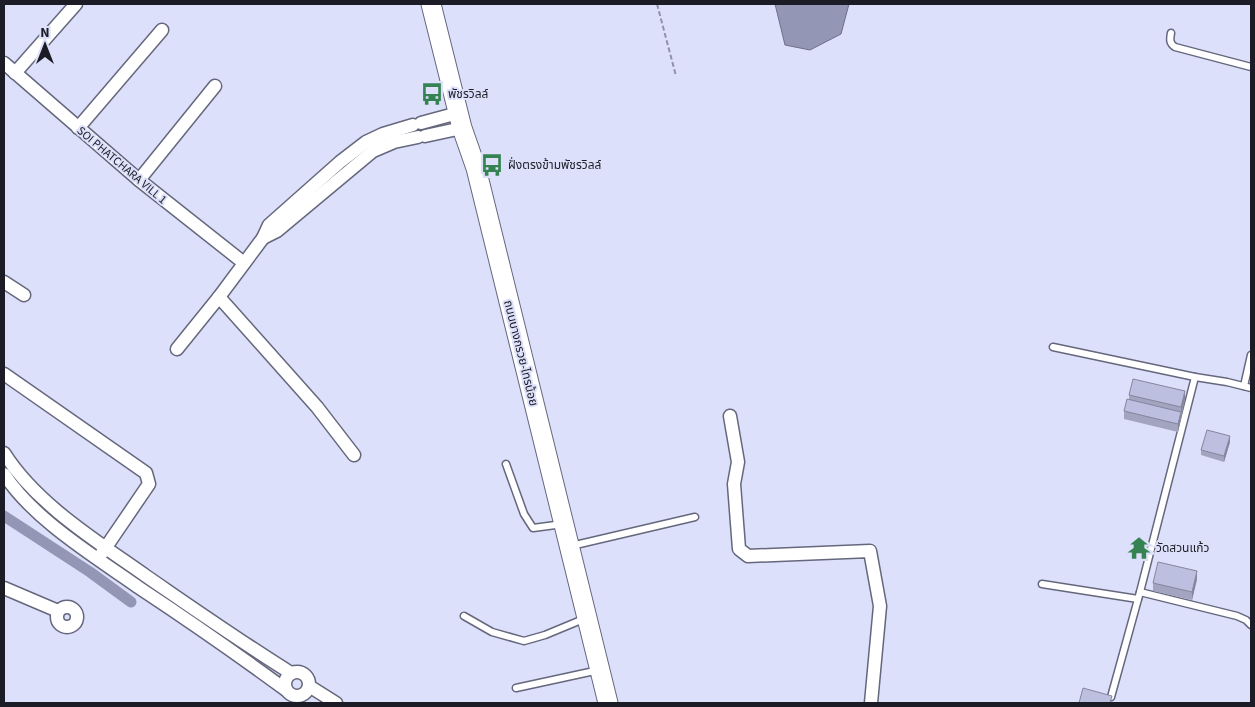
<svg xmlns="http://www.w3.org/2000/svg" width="1255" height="707" viewBox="0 0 1255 707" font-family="'Source Sans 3','Noto Sans Thai',sans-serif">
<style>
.water{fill:#9396b5;stroke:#6f718a}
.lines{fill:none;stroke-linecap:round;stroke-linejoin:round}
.canal{stroke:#9396b5;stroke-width:11}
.service-casing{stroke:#65677d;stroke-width:9}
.minor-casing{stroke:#65677d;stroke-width:15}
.secondary-casing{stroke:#65677d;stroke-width:21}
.path{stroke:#9092a6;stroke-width:2;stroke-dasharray:5 2.5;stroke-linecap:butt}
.service{stroke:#fff;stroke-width:6}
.minor{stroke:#fff;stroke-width:12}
.secondary{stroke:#fff;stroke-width:19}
.wall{fill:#a2a4c0}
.shaded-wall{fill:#84869c}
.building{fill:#bcbfdf;stroke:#84869c}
.labels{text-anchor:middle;stroke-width:4;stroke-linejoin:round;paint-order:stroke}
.poi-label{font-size:12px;fill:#1b1c25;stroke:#dde0fa;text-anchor:start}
.street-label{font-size:12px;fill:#1b1c25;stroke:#dde0fa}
</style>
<rect width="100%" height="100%" fill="#dde0fa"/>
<polygon class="water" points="775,4 849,4 841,34 810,50 785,45"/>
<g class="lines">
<polyline class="canal" points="4,516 90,572 131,602"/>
<defs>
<g id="service">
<path d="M 1171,33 C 1170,39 1169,43 1175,47 L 1251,67"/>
<polyline points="1053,347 1195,377 1140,592 1111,697"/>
<polyline points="1195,377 1227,382 1251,388"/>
<polyline points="1244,386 1251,355"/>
<polyline points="506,464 524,514 533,528 563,524"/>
<polyline points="571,546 695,517"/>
<polyline points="1042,584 1138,599"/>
<polyline points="1140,592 1237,616 1246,620 1251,625"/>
<polyline points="464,616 492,632 524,641 545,635 586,618"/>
<polyline points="516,688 599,670"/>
</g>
<g id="minor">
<polyline points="4,63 139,180 244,263"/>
<polyline points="15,73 76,4"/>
<polyline points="421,123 458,113"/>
<polyline points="78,128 162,30"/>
<polyline points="425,136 462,128"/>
<polyline points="139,180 215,86"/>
<polyline points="263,238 277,231 373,151 394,142 418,137"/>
<polyline points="4,282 24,295"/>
<polyline points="219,297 317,407 354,455"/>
<polyline points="177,349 219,297 263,238 269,225 340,162 366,142 383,134 413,125"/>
<polyline points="4,374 146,473 149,484 102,553"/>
<polyline points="730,416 738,462 734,484 739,549 748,556 870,551 880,606 871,703"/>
<path d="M 4,453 C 36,504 98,542 146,576 C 194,609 241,642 291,673"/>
<path d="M 4,474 C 33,519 94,556 138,587 C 188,620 237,654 286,690"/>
<polyline points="4,588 58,611"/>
<circle cx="67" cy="617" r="10"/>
<circle cx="297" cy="684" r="12"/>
<polyline points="309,686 336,703"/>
</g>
<polyline id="secondary" points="431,4 462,128 476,168 608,703"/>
</defs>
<use href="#service" class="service-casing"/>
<use href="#minor" class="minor-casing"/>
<use href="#secondary" class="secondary-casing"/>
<polyline class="path" points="657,4 676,76"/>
<use href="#service" class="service"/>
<use href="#minor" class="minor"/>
<use href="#secondary" class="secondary"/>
</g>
<g class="wall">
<polygon points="1129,395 1185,399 1178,432 1124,419 1124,411 1129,399"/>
<polygon points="1230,442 1224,462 1201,455 1201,450"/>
<polygon points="1197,579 1192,600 1153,591 1153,583"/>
</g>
<g class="shaded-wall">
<polygon points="1185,391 1185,399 1181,415 1181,407"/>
<polygon points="1181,412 1181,419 1178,432 1178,424"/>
<polygon points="1230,436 1230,442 1224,462 1224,456"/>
<polygon points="1197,571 1197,579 1192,600 1192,592"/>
</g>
<g class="building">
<polygon points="1133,379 1185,391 1181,407 1129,395"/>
<polygon points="1127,399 1181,412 1178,424 1124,411"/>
<polygon points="1207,430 1230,436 1224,456 1201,450"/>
<polygon points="1158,562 1197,571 1192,592 1153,583"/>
<polygon points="1083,688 1112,696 1110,703 1079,703"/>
</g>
<defs>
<symbol id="bus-bare" viewBox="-9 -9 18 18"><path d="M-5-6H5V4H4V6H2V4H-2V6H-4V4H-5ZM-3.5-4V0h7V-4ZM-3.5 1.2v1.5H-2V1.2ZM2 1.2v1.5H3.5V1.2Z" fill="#358352" stroke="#dde0fa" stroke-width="2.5" paint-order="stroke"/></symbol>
<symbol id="temple-bare" viewBox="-9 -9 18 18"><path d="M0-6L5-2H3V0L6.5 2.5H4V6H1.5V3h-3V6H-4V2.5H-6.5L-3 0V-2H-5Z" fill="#358352" stroke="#dde0fa" stroke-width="2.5" paint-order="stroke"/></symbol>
</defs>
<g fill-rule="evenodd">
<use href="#bus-bare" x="416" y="78" width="32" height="32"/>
<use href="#bus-bare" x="476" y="149" width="32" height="32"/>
<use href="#temple-bare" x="1123" y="532" width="32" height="32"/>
</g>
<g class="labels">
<g class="poi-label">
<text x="448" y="98">พัชรวิลล์</text>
<text x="508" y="169">ฝั่งตรงข้ามพัชรวิลล์</text>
<text x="1156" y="552">วัดสวนแก้ว</text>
</g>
<g class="street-label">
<text transform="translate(122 165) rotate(40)" y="4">SOI PHATCHARA VILL 1</text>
<text transform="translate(521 353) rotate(76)" y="4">ถนนบางกรวย-ไทรน้อย</text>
</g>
</g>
<rect width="1255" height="707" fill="none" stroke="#1b1c25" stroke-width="10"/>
<g transform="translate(45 45)" stroke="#dde0fa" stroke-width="4" paint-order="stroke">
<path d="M0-4L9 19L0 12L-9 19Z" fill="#1b1c25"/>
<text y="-8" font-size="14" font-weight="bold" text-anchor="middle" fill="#1b1c25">N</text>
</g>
</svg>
